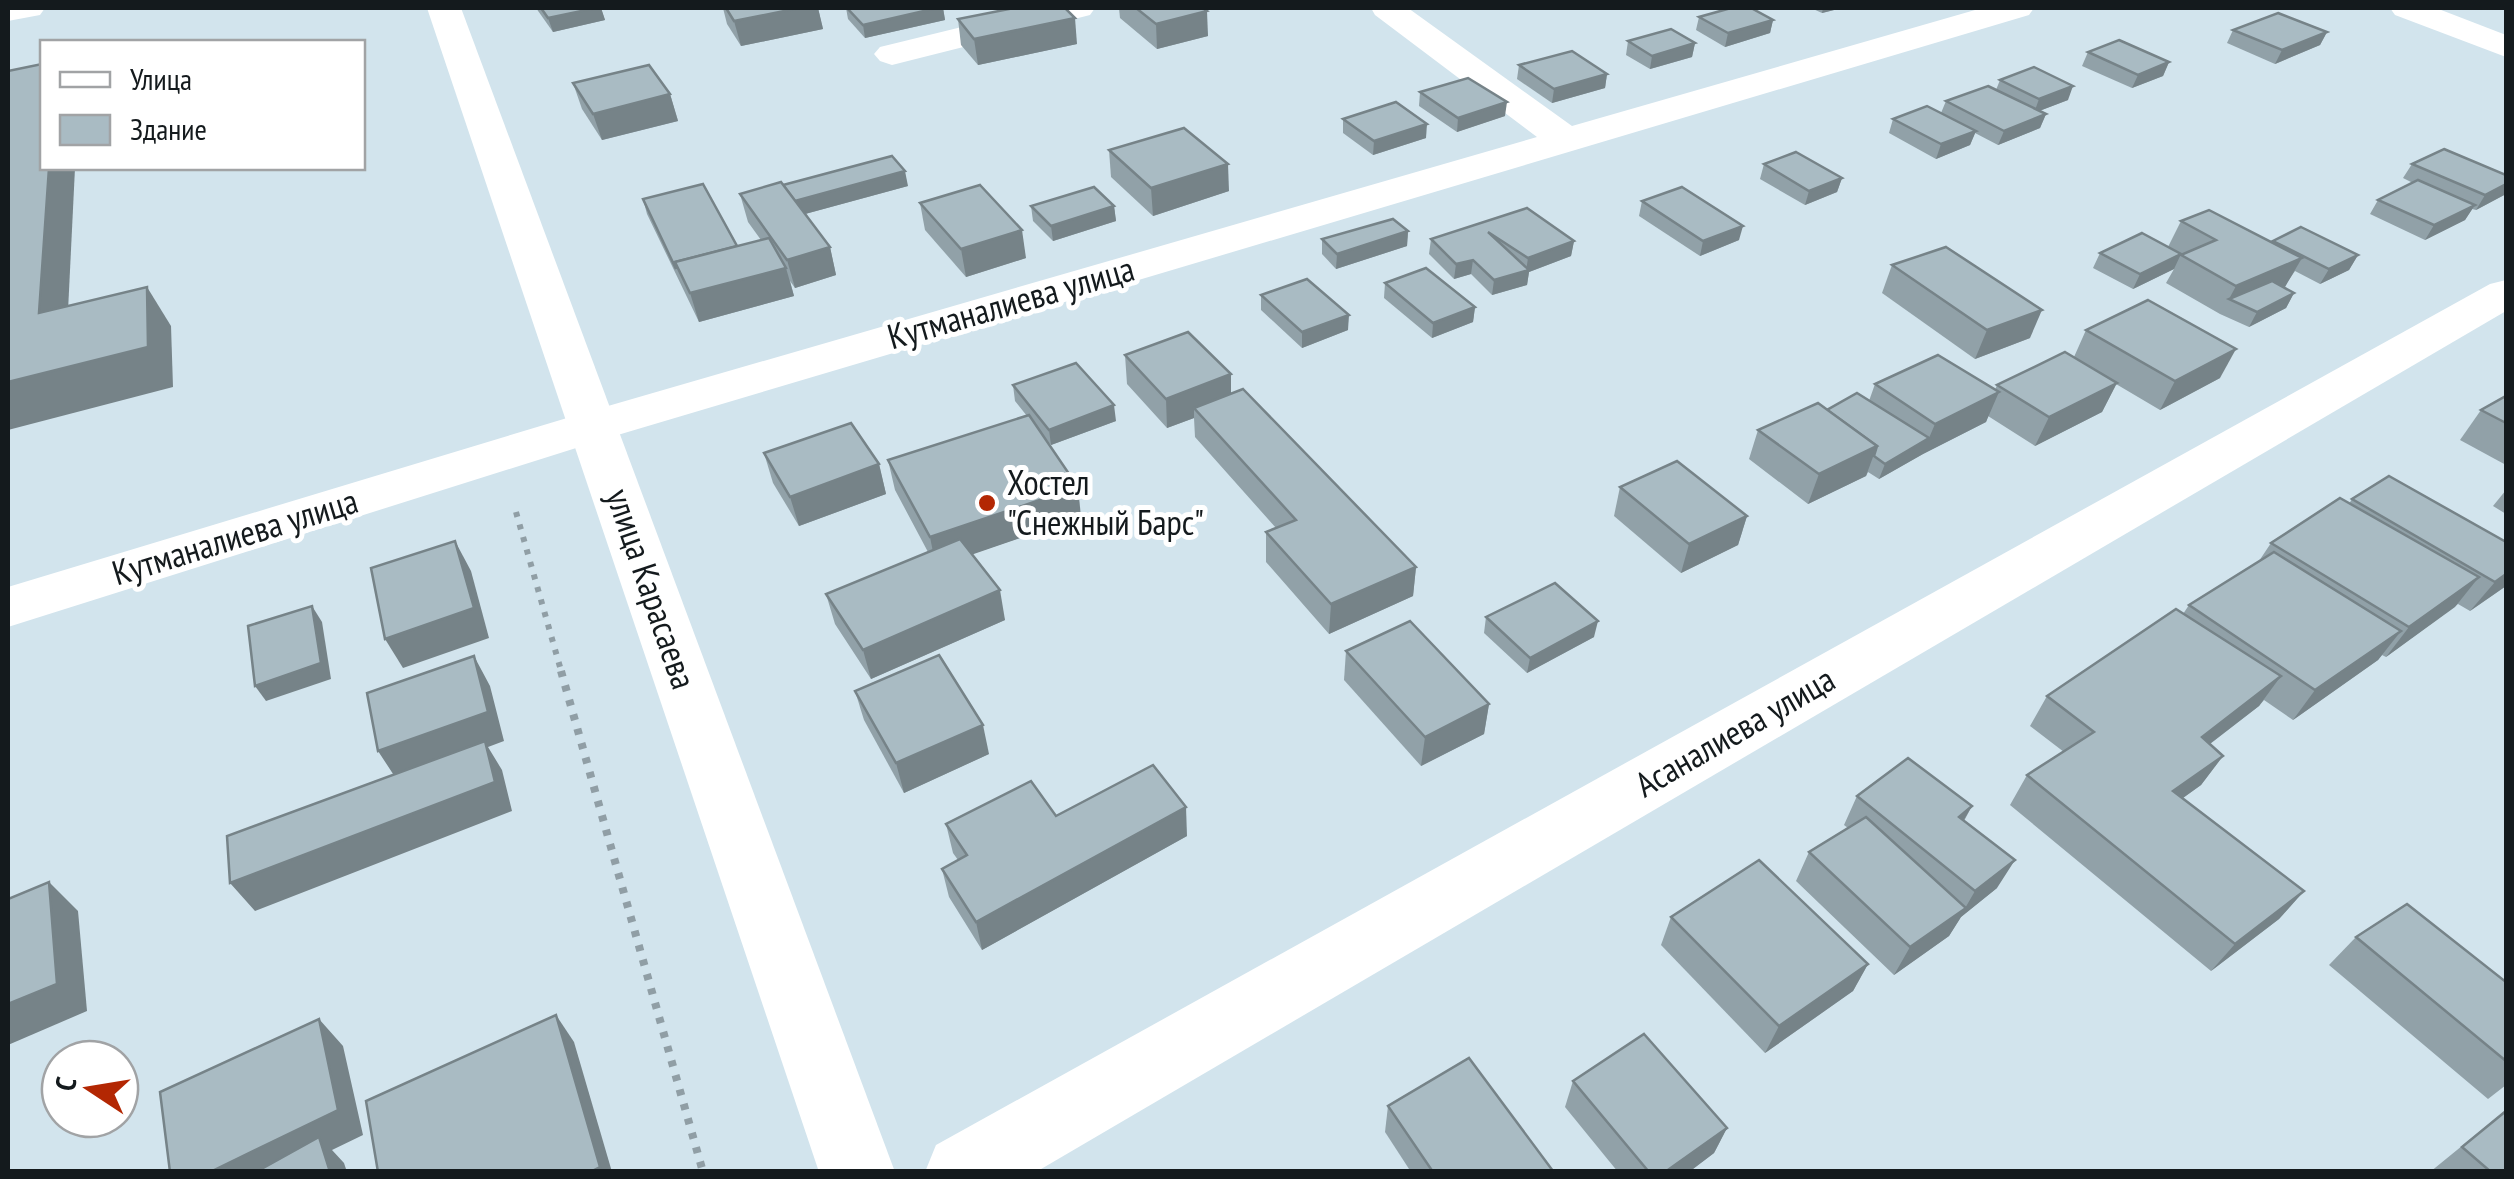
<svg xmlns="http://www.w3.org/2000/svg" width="2514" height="1179" viewBox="0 0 2514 1179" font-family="'PT Sans Narrow',sans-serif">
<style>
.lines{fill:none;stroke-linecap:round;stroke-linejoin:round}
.path-far1{stroke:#909ea5;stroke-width:6;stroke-dasharray:5 8;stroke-linecap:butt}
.path{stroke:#909ea5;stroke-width:8;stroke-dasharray:6 9;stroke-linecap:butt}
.minor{fill:#fff;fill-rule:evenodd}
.major{fill:#fff;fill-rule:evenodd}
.wall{fill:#91a1a8}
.shaded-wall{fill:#768388}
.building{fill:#a9bbc3;stroke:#768388;stroke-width:2.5}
.poi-dot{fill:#b32703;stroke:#fff;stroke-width:4}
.labels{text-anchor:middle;stroke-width:10;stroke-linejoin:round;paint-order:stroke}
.street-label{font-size:35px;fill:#141a1d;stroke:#fff}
.poi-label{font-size:35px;fill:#141a1d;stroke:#fff;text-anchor:start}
</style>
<rect width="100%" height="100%" fill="#d2e4ed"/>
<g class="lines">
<polyline class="path-far1" points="516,512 562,674"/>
<polyline class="path" points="561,671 703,1172"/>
<g class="minor">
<polygon points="8,8 45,8 40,15 8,21"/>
<polygon points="1039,8 1095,8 1090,15 892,65 880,61 874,54 880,47"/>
<polygon points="1371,8 1408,8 1572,126 1982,8 2034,8 2029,15 611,437 8,627 8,587 577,415 1537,137 1375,15"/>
<polygon points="2390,8 2436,8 2506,35 2506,57 2395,15"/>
<polygon points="2506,280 2506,311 1036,1172 925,1172 936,1145 2490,284"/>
</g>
<polygon class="major" points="427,8 461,8 895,1172 819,1172"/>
</g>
<g class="wall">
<polygon points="536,8 601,8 605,20 553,32"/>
<polygon points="723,8 818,8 823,29 741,46 727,24"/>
<polygon points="846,8 943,8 945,20 865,38 848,19"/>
<polygon points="1119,8 1203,8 1208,36 1157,49 1120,18"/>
<polygon points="1811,8 1842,8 1822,13"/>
<polygon points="1699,17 1773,20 1770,33 1725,47 1696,30"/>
<polygon points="958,19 1077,44 978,65 961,45"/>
<polygon points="2233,30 2327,32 2320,45 2275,64 2227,43"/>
<polygon points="1628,41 1695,43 1692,57 1650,69 1626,55"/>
<polygon points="2088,52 2169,62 2163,76 2132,88 2082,66"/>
<polygon points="1519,65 1607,74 1605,88 1552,103 1517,79"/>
<polygon points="2000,80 2068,100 2039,111 2046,114 2040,128 1998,145 1975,133 1970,145 1936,159 1889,133 1893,119 1941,113 1946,101 1996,90"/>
<polygon points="573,83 670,94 678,121 602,140 582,109"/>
<polygon points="1420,92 1505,116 1457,132 1419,106"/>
<polygon points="1343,119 1426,138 1373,155 1343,133"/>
<polygon points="1109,150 1229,191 1153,216 1111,177"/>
<polygon points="1764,164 1842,178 1837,192 1805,205 1760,179"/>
<polygon points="2412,164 2506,175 2506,194 2476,210 2472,209 2465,220 2425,240 2370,214 2378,200 2413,183 2403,178"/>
<polygon points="783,185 908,186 805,214 830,247 836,275 795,288 790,281 794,296 699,322 647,214 643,199 737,246 761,240 748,222 740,194"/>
<polygon points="1642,201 1739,240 1700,256 1639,216"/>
<polygon points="920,203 1026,258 966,277 925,230"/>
<polygon points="1031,206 1114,206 1116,221 1053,241 1033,221"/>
<polygon points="1527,208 1574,241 1571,256 1529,272 1527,285 1492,295 1471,274 1454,279 1429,254 1431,239"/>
<polygon points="2181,221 2272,243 2273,241 2358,255 2349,270 2320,284 2295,271 2284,287 2294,293 2286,308 2249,327 2220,314 2166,283 2174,269 2133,289 2093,268 2100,253 2168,247"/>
<polygon points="1408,231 1407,246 1336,269 1322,254 1322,239"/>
<polygon points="1892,265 2030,338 1975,359 1882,293"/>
<polygon points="1385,283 1475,307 1473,322 1432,338 1384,298"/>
<polygon points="1261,295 1348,330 1302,348 1261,310"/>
<polygon points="2086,330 2220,378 2160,410 2116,384 2102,412 2035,446 1988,416 1986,422 1923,454 1879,479 1868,472 1866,476 1808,504 1749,459 1758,430 1827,410 1869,401 1875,384 1995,390 1997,385 2074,357"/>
<polygon points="1125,355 1231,374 1231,394 1416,567 1413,596 1329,634 1266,562 1266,532 1276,528 1195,437 1194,418 1167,428 1127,384"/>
<polygon points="1013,385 1116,421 1051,445 1041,433 1081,517 972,554 1005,620 871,679 835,624 826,594 928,552 895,490 888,460 1027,416 1015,401"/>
<polygon points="2506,396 2506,465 2460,440 2481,410"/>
<polygon points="764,453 879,464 886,494 799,526 773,483"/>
<polygon points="1620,487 1747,516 1738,545 1681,573 1614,516"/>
<polygon points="2506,490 2506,514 2493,506"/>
<polygon points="2352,499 2506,586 2470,611 2458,604 2386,657 2382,655 2378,660 2293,720 2264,700 2259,706 2210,744 2223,756 2201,785 2183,798 2304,891 2279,919 2211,971 2010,805 2027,775 2064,752 2030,726 2047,696 2183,614 2189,605 2259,561 2271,543 2349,504"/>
<polygon points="1486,617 1594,637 1527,673 1484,633"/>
<polygon points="1346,651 1489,704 1484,734 1421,766 1344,680"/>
<polygon points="855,691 989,754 904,793 864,720"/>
<polygon points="1857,796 1972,806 1964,821 1997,888 1961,917 1949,936 1894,975 1796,881 1809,852 1848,828 1844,825"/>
<polygon points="1056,816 1187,836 982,950 949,897 942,869 958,860 953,853 946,824"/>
<polygon points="1671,917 1868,964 1853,991 1765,1053 1661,945"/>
<polygon points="2356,937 2506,982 2506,1085 2488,1099 2329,965"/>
<polygon points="1573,1081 1727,1128 1714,1153 1689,1172 1618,1172 1565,1107"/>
<polygon points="1388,1106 1552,1172 1411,1172 1385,1132"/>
<polygon points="2506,1110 2506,1172 2430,1172 2484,1128"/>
</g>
<g class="shaded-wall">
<polygon points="596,8 601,8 605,20 553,32 548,18"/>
<polygon points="799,8 818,8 823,29 741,46 734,21"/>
<polygon points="937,8 943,8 945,20 865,38 863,25"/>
<polygon points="1823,8 1842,8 1822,13"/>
<polygon points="1207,11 1208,36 1157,49 1156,24"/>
<polygon points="1075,18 1077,44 978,65 974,39"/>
<polygon points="1773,20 1770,33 1725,47 1728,33"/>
<polygon points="2327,32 2320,45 2275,64 2282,50"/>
<polygon points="1695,43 1692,57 1650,69 1652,56"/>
<polygon points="2169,62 2163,76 2132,88 2138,75"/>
<polygon points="1607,74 1605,88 1552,103 1554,89"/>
<polygon points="2073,86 2068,100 2034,113 2039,99"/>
<polygon points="670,94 678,121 602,140 593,114"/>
<polygon points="1507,102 1505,116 1457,132 1458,118"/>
<polygon points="2046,114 2040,128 1998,145 2004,131"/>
<polygon points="1427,124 1426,138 1373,155 1374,141"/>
<polygon points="1976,131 1970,145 1936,159 1941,144"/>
<polygon points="1228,164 1229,191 1153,216 1151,188"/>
<polygon points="49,168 75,168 66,352 39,313"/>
<polygon points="905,171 908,186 794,217 791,203"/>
<polygon points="1842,178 1837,192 1805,205 1809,191"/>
<polygon points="2506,184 2506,194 2476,210 2485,195"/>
<polygon points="2475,205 2465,220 2425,240 2434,225"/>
<polygon points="1114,206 1116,221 1053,241 1051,226"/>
<polygon points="1743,226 1739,240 1700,256 1703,241"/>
<polygon points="1022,230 1026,258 966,277 961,249"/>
<polygon points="1408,231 1407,246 1336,269 1337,254"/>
<polygon points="1574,241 1571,256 1529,272 1527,285 1492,295 1494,280 1526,271 1528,258"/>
<polygon points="830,247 836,275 795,288 787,260"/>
<polygon points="2181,254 2174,269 2133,289 2140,274"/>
<polygon points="2358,255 2349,270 2320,284 2329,269"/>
<polygon points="2302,258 2285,287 2242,305 2229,299 2236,286"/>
<polygon points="1473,260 1471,274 1454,279 1456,264"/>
<polygon points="786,268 794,296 699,322 690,293"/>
<polygon points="147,287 171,326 173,387 8,430 8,382"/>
<polygon points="2294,293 2286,308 2249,327 2257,312"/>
<polygon points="1475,307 1473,322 1432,338 1433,323"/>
<polygon points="2042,310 2030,338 1975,359 1987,330"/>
<polygon points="1349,315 1348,330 1302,348 1302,332"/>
<polygon points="2236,349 2220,378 2160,410 2175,381"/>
<polygon points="1231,374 1231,404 1194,408 1194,418 1167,428 1166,399"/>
<polygon points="2117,383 2102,412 2035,446 2049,417"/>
<polygon points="1999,392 1986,422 1923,454 1879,479 1885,464 1929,438 1935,424"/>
<polygon points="1114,405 1116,421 1051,445 1049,430"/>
<polygon points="1877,446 1866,476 1808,504 1819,474"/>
<polygon points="879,464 886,494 799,526 790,497"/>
<polygon points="1078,487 1081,517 936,567 930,537"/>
<polygon points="1747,516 1738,545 1681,573 1689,544"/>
<polygon points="455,541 471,571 489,638 403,668 385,639"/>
<polygon points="1416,567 1413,596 1329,634 1331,604"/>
<polygon points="2506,574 2506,586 2470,611 2495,582"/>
<polygon points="2479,577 2455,607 2386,657 2409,627"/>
<polygon points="1000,590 1005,620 871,679 863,650"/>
<polygon points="312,606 322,622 331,679 266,701 255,686"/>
<polygon points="1598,621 1594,637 1527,673 1530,658"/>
<polygon points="2401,631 2378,660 2293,720 2315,690"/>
<polygon points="474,656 490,686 504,741 488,747 502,770 512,811 255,911 230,883 397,780 378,751"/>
<polygon points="2281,676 2259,706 2181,766 2202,737"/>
<polygon points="1489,704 1484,734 1421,766 1425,737"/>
<polygon points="983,725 989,754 904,793 896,763"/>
<polygon points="2223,756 2201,785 2152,820 2173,791"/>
<polygon points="1972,806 1955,835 1959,817"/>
<polygon points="1186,807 1187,836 982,950 976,922"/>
<polygon points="2015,860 1997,888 1961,917 1949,936 1894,975 1910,947 1964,910 1975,891"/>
<polygon points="49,882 78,911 87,1011 8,1045 8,1004"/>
<polygon points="2304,891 2279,919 2211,971 2235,944"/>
<polygon points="1868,964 1853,991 1765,1053 1779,1026"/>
<polygon points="556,1015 574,1042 612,1172 590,1172"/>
<polygon points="319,1019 343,1046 363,1135 332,1150 344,1163 347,1172 210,1172"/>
<polygon points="1727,1128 1714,1153 1689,1172 1665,1172"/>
</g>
<g class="building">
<polygon points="541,8 596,8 548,18"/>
<polygon points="726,8 799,8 734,21"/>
<polygon points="847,8 937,8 863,25"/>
<polygon points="1014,8 1065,8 1075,18 974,39 958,19"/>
<polygon points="1136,8 1203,8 1207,11 1156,24"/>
<polygon points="1731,8 1751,8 1773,20 1728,33 1699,17"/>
<polygon points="2278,13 2327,32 2282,50 2233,30"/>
<polygon points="1671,29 1695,43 1652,56 1628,41"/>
<polygon points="2119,40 2169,62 2138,75 2088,52"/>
<polygon points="1572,51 1607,74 1554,89 1519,65"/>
<polygon points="42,64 42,168 49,168 39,313 147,287 148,347 8,382 8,71"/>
<polygon points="649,65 670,94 593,114 573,83"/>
<polygon points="2034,67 2073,86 2039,99 2000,80"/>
<polygon points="1468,78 1507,102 1458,118 1420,92"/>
<polygon points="1988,86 2046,114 2004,131 1946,101"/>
<polygon points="1396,102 1427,124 1374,141 1343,119"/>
<polygon points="1927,106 1976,131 1941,144 1893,119"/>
<polygon points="1184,128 1228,164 1151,188 1109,150"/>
<polygon points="2444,149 2506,175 2506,184 2485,195 2412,164"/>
<polygon points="1796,152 1842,178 1809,191 1764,164"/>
<polygon points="892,156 905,171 795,201 783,185"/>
<polygon points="2418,180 2475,205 2434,225 2378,200"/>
<polygon points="781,182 830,247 787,260 740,194"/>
<polygon points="703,184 737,246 675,262 676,269 643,199"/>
<polygon points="980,185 1022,230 961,249 920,203"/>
<polygon points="1094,187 1114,206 1051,226 1031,206"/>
<polygon points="1682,187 1743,226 1703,241 1642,201"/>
<polygon points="1527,208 1574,241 1528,258 1488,232 1529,270 1494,280 1473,260 1456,264 1431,239"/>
<polygon points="2209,210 2302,258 2236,286 2181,255 2216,240 2181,221"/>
<polygon points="1393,219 1408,231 1337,254 1322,239"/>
<polygon points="2301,227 2358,255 2329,269 2273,241"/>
<polygon points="2142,233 2181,254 2140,274 2100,253"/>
<polygon points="769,238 786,268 690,293 675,262"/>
<polygon points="1946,247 2042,310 1987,330 1892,265"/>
<polygon points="1426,268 1475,307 1433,323 1385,283"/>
<polygon points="1307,279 1349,315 1302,332 1261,295"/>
<polygon points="2272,281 2294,293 2257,312 2229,299"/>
<polygon points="2148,300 2236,349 2175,381 2086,330"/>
<polygon points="1188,332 1231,374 1166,399 1125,355"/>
<polygon points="2065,352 2117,383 2049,417 1997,385"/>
<polygon points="1938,355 1999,392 1935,424 1875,384"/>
<polygon points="1076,363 1114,405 1049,430 1013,385"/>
<polygon points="1243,389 1416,567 1331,604 1266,532 1296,520 1194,408"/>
<polygon points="1857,393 1929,438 1885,464 1874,456 1877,446 1827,410"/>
<polygon points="2506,396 2506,423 2481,410"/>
<polygon points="1818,403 1877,446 1819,474 1758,430"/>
<polygon points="1029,415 1078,487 930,537 888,460"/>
<polygon points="851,423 879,464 790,497 764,453"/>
<polygon points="1677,461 1747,516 1689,544 1620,487"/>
<polygon points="2389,476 2506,542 2506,574 2495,582 2352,499"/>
<polygon points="2340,498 2479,577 2409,627 2271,543"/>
<polygon points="960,539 1000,590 863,650 826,594"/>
<polygon points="455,541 474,608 385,639 371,568"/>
<polygon points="2274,552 2401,631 2315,690 2189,605"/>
<polygon points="1555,583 1598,621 1530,658 1486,617"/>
<polygon points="312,606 321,663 255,686 248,626"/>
<polygon points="2176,609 2281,676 2202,737 2223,756 2173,791 2304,891 2235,944 2027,775 2094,732 2047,696"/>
<polygon points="1410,621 1489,704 1425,737 1346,651"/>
<polygon points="939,655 983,725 896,763 855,691"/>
<polygon points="474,656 488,712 378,751 367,693"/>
<polygon points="485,741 495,782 230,883 227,836"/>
<polygon points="1908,758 1972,806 1959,817 2015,860 1975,891 1857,796"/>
<polygon points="1153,765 1186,807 976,922 942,869 967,855 946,824 1031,781 1056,816"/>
<polygon points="1866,817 1966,908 1910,947 1809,852"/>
<polygon points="1759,860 1868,964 1779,1026 1671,917"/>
<polygon points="49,882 57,984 8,1004 8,899"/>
<polygon points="2407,904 2506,982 2506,1061 2356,937"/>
<polygon points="556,1015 600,1167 590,1172 378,1172 366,1101"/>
<polygon points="319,1019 338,1110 210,1172 170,1172 160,1092"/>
<polygon points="1644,1034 1727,1128 1665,1172 1649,1172 1573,1081"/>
<polygon points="1469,1058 1553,1171 1433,1172 1388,1106"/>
<polygon points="2506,1111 2506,1172 2491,1172 2462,1147"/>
<polygon points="319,1137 330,1172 256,1172"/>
</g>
<circle class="poi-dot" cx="987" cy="503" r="10"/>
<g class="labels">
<g class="street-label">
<text transform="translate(1011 303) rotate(-16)" y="12">Кутманалиева улица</text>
<text transform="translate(235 537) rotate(-17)" y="12">Кутманалиева улица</text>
<text transform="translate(651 589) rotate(71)" y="12">улица Карасаева</text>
<text transform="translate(1735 732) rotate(-30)" y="12">Асаналиева улица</text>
</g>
<g class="poi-label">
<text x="1007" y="495">Хостел<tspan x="1007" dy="40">"Снежный Барс"</tspan></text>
</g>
</g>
<rect width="2514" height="1179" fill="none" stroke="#141a1d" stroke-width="20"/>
<rect x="40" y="40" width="325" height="130" fill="#ffffff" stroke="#a1a3a5" stroke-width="2.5"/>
<rect x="60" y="72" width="50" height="15" fill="#ffffff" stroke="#a1a3a5" stroke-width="2.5"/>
<text x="130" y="90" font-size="30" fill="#141a1d">Улица</text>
<rect x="60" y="115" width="50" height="30" fill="#a9bbc3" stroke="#a1a3a5" stroke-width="2.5"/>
<text x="130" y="140" font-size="30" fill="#141a1d">Здание</text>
<g transform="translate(90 1089) rotate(282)"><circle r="48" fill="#ffffff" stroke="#a1a3a5" stroke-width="2.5"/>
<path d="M0-8L18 38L0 25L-18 38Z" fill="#b32703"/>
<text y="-15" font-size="28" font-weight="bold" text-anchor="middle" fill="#141a1d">С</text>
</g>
</svg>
